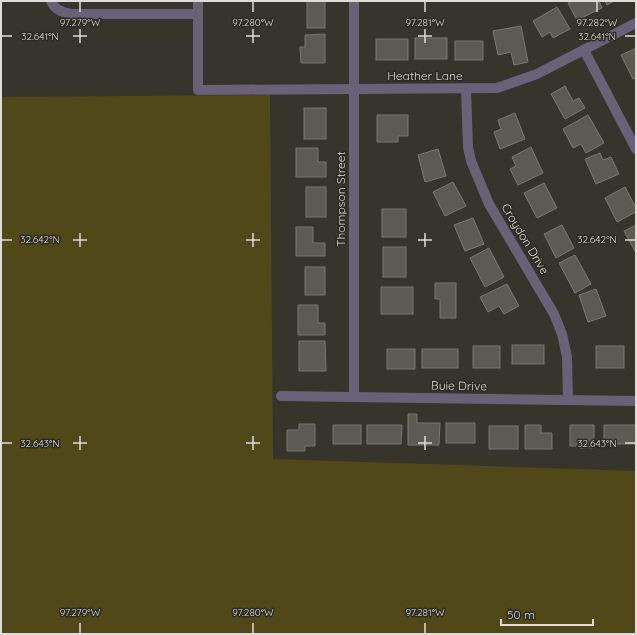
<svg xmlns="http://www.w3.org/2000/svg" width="637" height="635" viewBox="0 0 637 635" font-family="Quicksand,sans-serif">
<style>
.green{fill:#514819}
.building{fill:#5d5b51;stroke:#7b796f}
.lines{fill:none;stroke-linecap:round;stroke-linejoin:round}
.street{stroke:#696178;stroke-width:10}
.ticks{fill:none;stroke:#dddcd7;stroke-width:1.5}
.labels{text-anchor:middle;stroke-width:3;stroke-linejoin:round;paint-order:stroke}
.street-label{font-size:12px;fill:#dddcd7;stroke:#2c2a22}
.ticks-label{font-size:10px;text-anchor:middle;fill:#dddcd7;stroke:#2c2a22;stroke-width:3;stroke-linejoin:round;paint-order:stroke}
</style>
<rect width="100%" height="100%" fill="#36342b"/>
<polygon class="green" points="270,95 273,459 636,471 636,634 1,634 1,97"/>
<g class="building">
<rect x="307" y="1" width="18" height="27"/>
<polygon points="572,1 599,1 602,8 577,20 568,3"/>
<polygon points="605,1 614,1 607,5"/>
<polygon points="557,7 570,29 553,38 550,32 542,37 533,21"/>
<polygon points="521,26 528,62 514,65 511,52 498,55 493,31"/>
<polygon points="325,34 325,63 301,63 300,47 305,47 305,35"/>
<rect x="415" y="38" width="32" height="21"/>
<rect x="376" y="39" width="32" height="21"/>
<rect x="455" y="41" width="28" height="19"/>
<polygon points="636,48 636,78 633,79 621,55"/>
<polygon points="565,86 573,101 579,98 585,108 565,119 551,94"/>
<rect x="304" y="108" width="22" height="31"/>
<polygon points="515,113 525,139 500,149 494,132 501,129 498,120"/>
<polygon points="377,115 408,115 408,136 398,136 398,142 377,142"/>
<polygon points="588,115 604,143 586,153 581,144 573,148 563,129"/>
<polygon points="531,147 543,173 518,185 510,169 516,166 512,157"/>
<polygon points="296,148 318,148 318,162 326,162 326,177 296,177"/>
<polygon points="438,149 446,176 425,182 418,155"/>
<polygon points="600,153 603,160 611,157 619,174 596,184 585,159"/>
<polygon points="453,182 466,206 445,216 433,192"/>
<polygon points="544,183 557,208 537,218 524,193"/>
<rect x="306" y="187" width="20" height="30"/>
<polygon points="625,187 636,208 636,212 617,222 605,198"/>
<rect x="382" y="209" width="24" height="28"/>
<polygon points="473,218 484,244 465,251 454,225"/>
<polygon points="562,225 574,248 556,258 544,234"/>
<polygon points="636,225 636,253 624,231"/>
<polygon points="296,227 313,227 313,243 325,243 325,256 296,256"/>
<rect x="383" y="247" width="23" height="30"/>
<polygon points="489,248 504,277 485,287 470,258"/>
<polygon points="575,255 591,284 575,293 559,263"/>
<rect x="305" y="267" width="20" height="28"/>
<polygon points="435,283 456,283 456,318 440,318 440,299 435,299"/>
<polygon points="507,284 519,306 504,314 499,306 488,312 480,297"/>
<rect x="381" y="287" width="32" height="27"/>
<polygon points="596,289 606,316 588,322 579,295"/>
<polygon points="298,305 318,305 318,323 325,323 325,335 298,335"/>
<polygon points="299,341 325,341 326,371 299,371"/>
<rect x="512" y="345" width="32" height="19"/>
<rect x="473" y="346" width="27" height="22"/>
<rect x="596" y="346" width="28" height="22"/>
<rect x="387" y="349" width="28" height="20"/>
<rect x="422" y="349" width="36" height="19"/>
<polygon points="408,414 417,414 417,423 440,423 439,445 408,445"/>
<rect x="446" y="423" width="29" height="20"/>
<polygon points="299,424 315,424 315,446 305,446 305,451 287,451 287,430 299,430"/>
<rect x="333" y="425" width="28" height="19"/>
<polygon points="367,425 402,425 401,444 367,444"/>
<polygon points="525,425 541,425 541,433 552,433 552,449 525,449"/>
<polygon points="570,425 594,425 594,448 580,448 580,446 570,446"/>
<rect x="604" y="425" width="32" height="19"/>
<rect x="489" y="426" width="29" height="23"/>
</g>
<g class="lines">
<g class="street">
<path d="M 51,1 C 55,10 62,12 71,14 L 198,14"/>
<polyline points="198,1 198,90 497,88 537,74 636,23"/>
<polyline points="584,50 636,149"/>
<polyline points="466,89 468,147 471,161 489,204 554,314 562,334 567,357 568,400"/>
<polyline points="281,396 636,401"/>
<polyline points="354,397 354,1"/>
</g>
</g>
<path class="ticks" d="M 80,2 L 80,12M 253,2 L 253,12M 425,2 L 425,12M 597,2 L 597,12M 80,29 L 80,43M 253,29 L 253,43M 425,29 L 425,43M 2,36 L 12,36M 73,36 L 87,36M 246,36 L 260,36M 418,36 L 432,36M 625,36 L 635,36M 80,233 L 80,247M 253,233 L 253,247M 425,233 L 425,247M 2,240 L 12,240M 73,240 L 87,240M 246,240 L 260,240M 418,240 L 432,240M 625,240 L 635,240M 80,436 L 80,450M 253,436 L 253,450M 425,436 L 425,450M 2,443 L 12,443M 73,443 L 87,443M 246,443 L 260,443M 418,443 L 432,443M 625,443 L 635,443M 80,623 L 80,633M 253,623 L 253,633M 425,623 L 425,633"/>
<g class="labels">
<g class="street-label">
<text x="425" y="80">Heather Lane</text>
<text transform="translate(341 199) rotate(-90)" y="4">Thompson Street</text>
<text transform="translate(525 239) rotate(59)" y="4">Croydon Drive</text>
<text transform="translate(459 386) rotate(1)" y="4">Buie Drive</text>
</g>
</g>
<g class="ticks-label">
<text x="80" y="26">97.279°W</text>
<text x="253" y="26">97.280°W</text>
<text x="425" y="26">97.281°W</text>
<text x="597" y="26">97.282°W</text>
<text x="597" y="40">32.641°N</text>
<text x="40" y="40">32.641°N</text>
<text x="597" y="243">32.642°N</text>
<text x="40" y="243">32.642°N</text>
<text x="597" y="447">32.643°N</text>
<text x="40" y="447">32.643°N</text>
<text x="80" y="616">97.279°W</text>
<text x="253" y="616">97.280°W</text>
<text x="425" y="616">97.281°W</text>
</g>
<rect width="637" height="635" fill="none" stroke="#dddcd7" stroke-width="4"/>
<path d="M501 619v6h92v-6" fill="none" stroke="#dddcd7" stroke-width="2"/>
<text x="507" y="619" font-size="12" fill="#dddcd7" stroke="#2c2a22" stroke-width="3" paint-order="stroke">50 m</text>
</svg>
